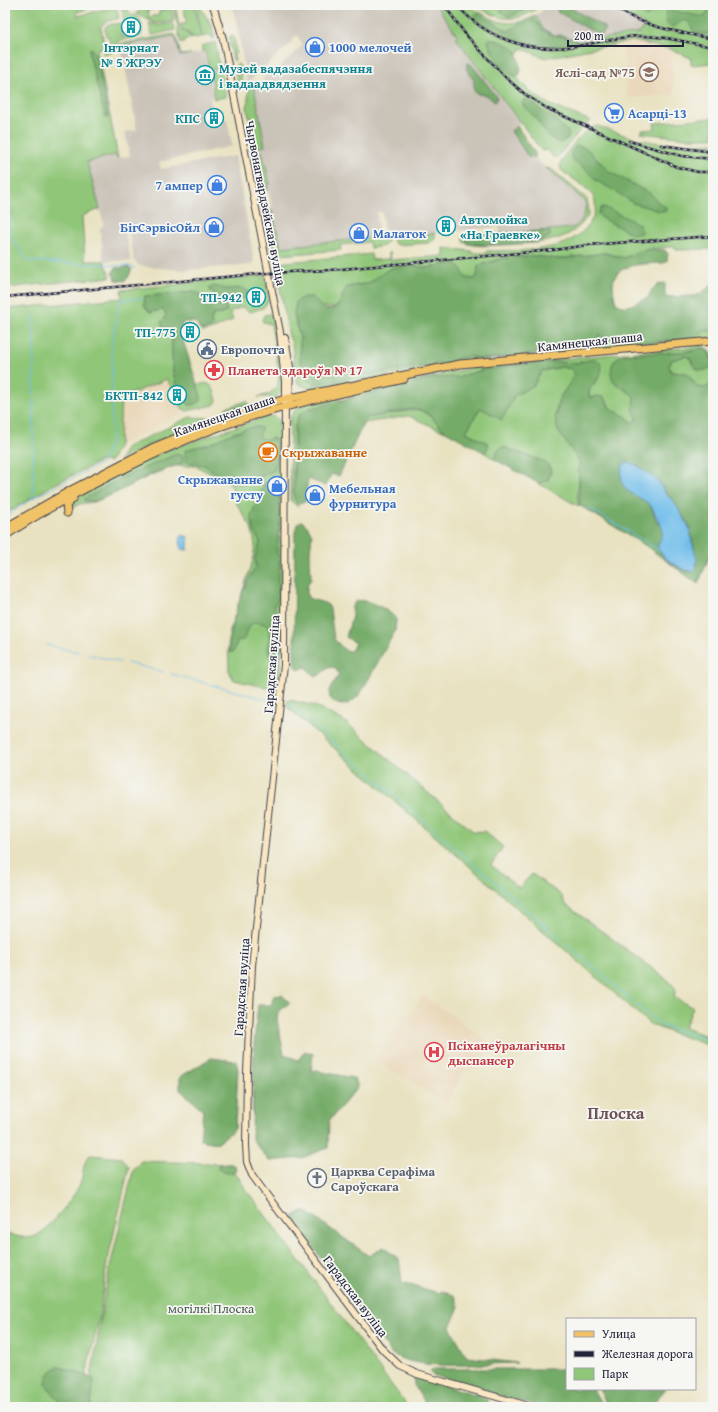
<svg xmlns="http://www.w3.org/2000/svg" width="718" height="1412" viewBox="0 0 718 1412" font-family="'Gentium Book Plus',serif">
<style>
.built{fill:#ead8ba}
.industrial{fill:#cac3b8}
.green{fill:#90c678;stroke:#59745a}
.forest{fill:#74ab68;stroke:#4b6652;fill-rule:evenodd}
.water{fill:#71beeb;stroke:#4a7093}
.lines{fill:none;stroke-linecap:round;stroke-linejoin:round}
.stream{stroke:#71beeb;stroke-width:1}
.secondary-casing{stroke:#403f4f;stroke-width:8}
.primary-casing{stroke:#403f4f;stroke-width:9}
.secondary{stroke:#f9e7c3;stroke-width:6}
.primary{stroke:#f1c369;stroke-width:7}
.rail-casing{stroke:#22223b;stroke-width:2.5}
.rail{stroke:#f6f6f2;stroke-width:1;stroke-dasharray:3;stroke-linecap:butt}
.labels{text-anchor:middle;stroke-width:3.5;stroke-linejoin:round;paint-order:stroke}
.culture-label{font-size:13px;font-weight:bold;fill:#0d838f;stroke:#f6f6f2;text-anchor:end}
.shop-label{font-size:13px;font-weight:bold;fill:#366cbe;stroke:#f6f6f2;text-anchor:start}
.education-label{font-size:13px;font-weight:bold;fill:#785e54;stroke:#f6f6f2;text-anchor:end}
.street-label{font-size:13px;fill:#22223b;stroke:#f6f6f2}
.service-label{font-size:13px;font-weight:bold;fill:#4e5e75;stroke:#f6f6f2;text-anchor:start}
.health-label{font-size:13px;font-weight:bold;fill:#be3a42;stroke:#f6f6f2;text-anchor:start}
.food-label{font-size:13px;font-weight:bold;fill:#c56008;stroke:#f6f6f2;text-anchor:start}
.worship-label{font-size:13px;font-weight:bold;fill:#5b616d;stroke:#f6f6f2;text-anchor:start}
.park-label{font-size:13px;fill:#485b50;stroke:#f6f6f2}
.district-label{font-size:17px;font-weight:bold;fill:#6d5155;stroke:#f6f6f2}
</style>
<rect width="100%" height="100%" fill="#f6f6f2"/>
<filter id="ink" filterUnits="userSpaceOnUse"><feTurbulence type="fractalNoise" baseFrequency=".025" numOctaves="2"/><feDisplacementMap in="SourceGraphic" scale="8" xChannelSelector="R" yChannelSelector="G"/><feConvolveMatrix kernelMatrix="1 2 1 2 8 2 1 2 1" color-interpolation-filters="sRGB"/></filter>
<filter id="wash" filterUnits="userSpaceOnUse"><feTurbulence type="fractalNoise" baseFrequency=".012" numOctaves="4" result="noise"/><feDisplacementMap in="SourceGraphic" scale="16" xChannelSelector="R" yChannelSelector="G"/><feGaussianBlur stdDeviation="0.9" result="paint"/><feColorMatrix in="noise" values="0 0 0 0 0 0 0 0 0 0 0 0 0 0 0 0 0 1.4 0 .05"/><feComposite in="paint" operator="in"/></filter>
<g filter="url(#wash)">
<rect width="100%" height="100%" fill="#e9e2c1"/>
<g class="built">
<polygon points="632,41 670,49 674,95 628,98 623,43"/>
<polygon points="167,379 182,408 187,411 119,445 121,398"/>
<polygon points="423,995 491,1043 480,1067 465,1068 465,1070 447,1103 375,1060 409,1014 410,1015 414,1008 416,1009"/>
</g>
<g class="industrial">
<polygon points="232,5 437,5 457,35 456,38 520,123 511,131 529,158 532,156 585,201 586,205 582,220 574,227 561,229 500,233 499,227 424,234 408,238 402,237 401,236 393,237 392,230 384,231 382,212 377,212 378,237 281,247 267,185 270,184 265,159 261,147 259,147 248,90 249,87 264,84 263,78 269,73 271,75 303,45 297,35 287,47 247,83 238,29"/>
<polygon points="549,5 608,5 646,25 640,33 580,42 562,35 554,35 545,30 535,16"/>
<polygon points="176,36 180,56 204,52 209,76 211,76 212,80 210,81 213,98 210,98 212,111 222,109 224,119 227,119 232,146 159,162 161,169 235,156 254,261 251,265 183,270 139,266 134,260 128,224 123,225 131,261 104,261 100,228 104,225 87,161 114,155 118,158 130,156 125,132 137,130 121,46"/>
</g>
<g class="green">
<path d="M 5,5 L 100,5 L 77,12 L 78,16 L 116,6 L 119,18 L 105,22 L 101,27 L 105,50 L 111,49 L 109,37 L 106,36 L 105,28 L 107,25 L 121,23 L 122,37 L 127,36 L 121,5 L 126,5 L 129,13 C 131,15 135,15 138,17 C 142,21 143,32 141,36 L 118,41 L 111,53 L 104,54 L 101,48 L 97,49 L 118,158 L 114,155 L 87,162 L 100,209 L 82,216 L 85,261 L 104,261 L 111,277 L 5,288 Z"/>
<polygon points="157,5 175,5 179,25 187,23 183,5 194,5 201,37 194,38 177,24 174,10 170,6 148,10 149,17 159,15 159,11 169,9 172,11 174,21 155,23 136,14 136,13 139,12 139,9"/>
<polygon points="196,5 199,5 212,26 215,39 212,38 211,35 202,37"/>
<path d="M 436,5 C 445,5 460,2 468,6 C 495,19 504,31 535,16 L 545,30 L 554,35 L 562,35 L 580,42 L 640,33 L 645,25 L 608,5 L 713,5 L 713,63 L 691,65 L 691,58 L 670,49 L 632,41 L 545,58 L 522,48 L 510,66 C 530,102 556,107 591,121 L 585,125 L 558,156 L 554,158 L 547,150 L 542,151 L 456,38 L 457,35 Z"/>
<path d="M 474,5 L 488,5 L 497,7 L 500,5 L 542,5 C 514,25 503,21 474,5 Z"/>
<polygon points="149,23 157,25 173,23 175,30 152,35"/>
<polygon points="177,26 193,38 184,40 184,43 181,43"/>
<polygon points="174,34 176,36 181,55 191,54 180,56 175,36 116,47 120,44"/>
<polygon points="231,35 234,37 236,52 234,55 235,61 233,60 229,39"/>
<polygon points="215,42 220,68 209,70 205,51 202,52 202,46"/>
<polygon points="237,64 240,66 242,83 241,86 237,83 235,67"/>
<polygon points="221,71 226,97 214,99 211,72"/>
<polygon points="254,86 265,146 258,148 247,110 249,87"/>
<polygon points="713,118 713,138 686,138 641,133 642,130 655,129 654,123"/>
<path d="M 598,126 C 611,130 622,135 634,138 C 659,145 688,145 713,143 L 713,249 L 676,250 L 675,246 L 641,251 L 624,258 L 605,253 L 558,259 L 537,256 L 503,258 L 478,266 L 477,277 L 474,279 L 466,278 L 458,265 L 452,263 L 427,268 L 417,266 L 391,268 L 369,283 L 347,287 L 340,304 L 333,308 L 321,307 L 312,297 L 296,302 L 295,320 L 300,338 L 300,356 L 308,381 L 316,383 L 335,381 L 357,375 L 371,374 L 446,363 L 468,356 L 475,358 L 496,358 L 549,350 L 553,352 C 567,346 583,352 597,346 L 599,334 L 614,338 L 622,336 L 630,343 L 689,339 L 702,332 L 713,330 L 713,338 L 464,362 L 316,388 L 305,387 L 298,383 C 290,367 297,351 289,336 L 276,267 L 277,263 L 371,254 L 372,260 L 389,259 L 389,253 L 390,252 L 391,260 L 444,256 L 444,248 L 471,251 L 472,253 L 487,253 L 487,251 C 520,250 571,255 591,221 C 595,215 597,205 594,198 C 588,186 571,179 561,170 L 560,165 C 564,153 586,126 598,126 Z"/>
<polygon points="246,127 252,132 255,148 250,149"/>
<polygon points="258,151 262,151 270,184 267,185 268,190 266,191"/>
<polygon points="251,152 256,152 264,191 258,192"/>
<path d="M 546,168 L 551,169 L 587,199 L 589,213 C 573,245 533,243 503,245 C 490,245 475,248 463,242 L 463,237 L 468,236 L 561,229 C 565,228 570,229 574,227 C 583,223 587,209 585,201 Z"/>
<polygon points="270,210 272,210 281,247 387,236 387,242 384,246 370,248 369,242 340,245 341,250 280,255"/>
<path d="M 264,220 C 272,229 278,242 274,254 L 270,249 Z"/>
<polygon points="435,233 435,238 429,243 397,245 393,242 392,237 401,235 402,237 412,238 412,236"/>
<path d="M 266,275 L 269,300 L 263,308 L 250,312 L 242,307 L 230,312 L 233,320 L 216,328 L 203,332 L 199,329 L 203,330 L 211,321 L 214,314 L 221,314 L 227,311 L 226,306 L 205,304 L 201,296 L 193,292 L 145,296 C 144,303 144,307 150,312 L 163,310 L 166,314 L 163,327 L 172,338 L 173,376 L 201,397 L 197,386 C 212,378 214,390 217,401 L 214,405 L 187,411 L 182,408 L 167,379 L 121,398 L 119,445 L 110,462 L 101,461 L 53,485 L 5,514 L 5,309 L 122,298 L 121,290 Z"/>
<path d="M 270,314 C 279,319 287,382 281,392 C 278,396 275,398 271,399 L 269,397 L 258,397 C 267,395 274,393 278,384 C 280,376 273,333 271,324 L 263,322 L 262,320 L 264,315 Z"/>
<path d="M 702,346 C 716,350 713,371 713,383 C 699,398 694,381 687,373 L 671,372 L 669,366 L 672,360 L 685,356 L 690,358 L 693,366 L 698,370 L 713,364 L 708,352 L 705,349 L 651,355 L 632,354 L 614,361 C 604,387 625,385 634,397 L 633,407 L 637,418 L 633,423 L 611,409 L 605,398 L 597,396 L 592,398 L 589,396 L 590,387 L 597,381 L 602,368 L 596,360 L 573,363 L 557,362 L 524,364 L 479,371 L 458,377 L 434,378 L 339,402 L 307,409 L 295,426 L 294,429 L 293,493 L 298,507 L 290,500 L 290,419 C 296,400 320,401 337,397 L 341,400 L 350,398 L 350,396 L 358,392 L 476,367 Z"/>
<path d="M 562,367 L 572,369 L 574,377 C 570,386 561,392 558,403 C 547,434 578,443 580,467 C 581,480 574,494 580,507 L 536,482 L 541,483 L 548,480 L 551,474 L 550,468 L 499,449 L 494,459 L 485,453 L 489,444 L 466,432 L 480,408 L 510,403 L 515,395 L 533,386 L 542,371 Z"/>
<polygon points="247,401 249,405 230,412 225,408"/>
<polygon points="418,409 428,413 445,432 409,416 363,423 366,418"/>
<path d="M 274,416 L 282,423 L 283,474 L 280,476 L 280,499 L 283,500 L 282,529 C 279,533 278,537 282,541 L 282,648 L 279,683 L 277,686 L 269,688 L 234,680 L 229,671 L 228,639 L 231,626 L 253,560 L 255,544 L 251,527 L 235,501 L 232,487 L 229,483 L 196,466 L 175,466 L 156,473 L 95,502 L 79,504 L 69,510 L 67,505 L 112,477 L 168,450 L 265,417 Z"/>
<polygon points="190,417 216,418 155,442 120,460 127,447"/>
<polygon points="290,700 315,706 344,721 474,832 484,831 503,847 491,865 519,888 532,874 561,895 565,904 669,981 676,989 674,997 693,1008 684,1028 713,1038 713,1047 651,1025 286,706 287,701"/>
<path d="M 90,1155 L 122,1158 L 129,1167 L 106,1268 L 100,1316 L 89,1360 L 81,1407 L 5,1407 L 5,1233 C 13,1235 24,1239 33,1237 C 47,1233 74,1197 80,1184 C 84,1175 82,1162 90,1155 Z"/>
<polygon points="141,1161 231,1164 235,1166 235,1172 245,1188 408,1407 86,1407 109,1271 133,1171"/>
</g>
<g class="forest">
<polygon points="503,5 536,5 509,17 500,11"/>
<polygon points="557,5 566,5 605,28 605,31 601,34 596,33 558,12 556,8"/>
<polygon points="648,5 658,5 656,10 646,17 642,13 643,9"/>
<path d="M 709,5 L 713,5 L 713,35 L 695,33 C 692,30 692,27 690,24 C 684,16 678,25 673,27 L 667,24 L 665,14 L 667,9 L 703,17 L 707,14 Z"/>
<polygon points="475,14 479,14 508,31 518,25 534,19 543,30 552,35 575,39 576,42 571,45 549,47 522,43 497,33 476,19"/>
<path d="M 490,38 L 510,46 L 517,52 L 521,71 L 518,77 C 505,76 492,54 488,42 Z"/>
<polygon points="90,48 92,49 97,58 108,118 105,117 89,53"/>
<polygon points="468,63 471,64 497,97 495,102 486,95 478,94 474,91 474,81 466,68"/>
<path d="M 524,99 L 530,100 L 542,111 L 554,118 L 569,133 L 568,138 L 560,143 C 545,138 542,125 533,115 C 529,111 525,109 522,103 Z"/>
<polygon points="517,126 535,153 535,158 532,156 529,158 511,131"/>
<polygon points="576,146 585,147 610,172 651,194 659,203 666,207 666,211 659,211 633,203 615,191 597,181 585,169 571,158 571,152"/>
<polygon points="604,207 639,224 642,232 635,235 603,219 598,214 601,208"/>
<path d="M 546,231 L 550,232 L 550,236 C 546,238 543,241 538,241 C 527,244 474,247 466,242 L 468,237 L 478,235 Z"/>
<path d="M 654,248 L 654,250 L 665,250 L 668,254 L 667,261 L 664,263 C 646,264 612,262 613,287 C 614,293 614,298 616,303 C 628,312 637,300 648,298 C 651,289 656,284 665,283 L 665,297 L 694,296 L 700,294 L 713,284 L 713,330 L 702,332 L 689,339 L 634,343 L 627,341 L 622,336 L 605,339 L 599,334 L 597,346 L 581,349 L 562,348 L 555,352 L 549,350 L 520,356 L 483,359 L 468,356 L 446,363 L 371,374 L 357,375 L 339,381 L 313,384 L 308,381 L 300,361 L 300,338 L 294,314 L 296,302 L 303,297 L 312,297 L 324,309 C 344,312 338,297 347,287 L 369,283 L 387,270 L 395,267 L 417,266 L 427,268 L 446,264 L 455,263 L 460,267 L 466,278 L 474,279 L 477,277 L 478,266 L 503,258 L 537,256 L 558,259 L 605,253 L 624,258 L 641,251 Z"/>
<polygon points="127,267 132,269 128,278 124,281 116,280 112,273 116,268"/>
<polygon points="214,286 226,289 242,288 248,291 248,295 243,298 230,297 222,300 210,291 210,288"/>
<path d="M 193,292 L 199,294 L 205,304 L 224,305 L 227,311 L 221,314 L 214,314 L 211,318 L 212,326 L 205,330 L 199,329 L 197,324 L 193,322 L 183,322 L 180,331 L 201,397 L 200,402 L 190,406 C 170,384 172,365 172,338 L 163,327 L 161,322 L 165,318 L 166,314 L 163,310 L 150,312 L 144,305 L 145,296 Z"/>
<path d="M 702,348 L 707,350 L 713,361 L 710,368 C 697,374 696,368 690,358 L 685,356 L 672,360 L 669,366 L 671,372 L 687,373 L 697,387 L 705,388 L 713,383 L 713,548 L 698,584 L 646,546 L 579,505 L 579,461 L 558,431 L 555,418 L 560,397 L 574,377 L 572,369 L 562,367 L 542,371 L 533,386 L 515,395 L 502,420 L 480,408 L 466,432 L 489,444 L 485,453 L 442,429 L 432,417 L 423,411 L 413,409 L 366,418 L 339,476 L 331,474 L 326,486 L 308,479 L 305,502 L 298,503 L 294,499 L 295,426 L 299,415 L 307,409 L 434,378 L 458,377 L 479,371 L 524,364 L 557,362 L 577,363 L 593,359 L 599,361 C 609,378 587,382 589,396 L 592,398 L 597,396 L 603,397 L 611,409 L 625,416 L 633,423 L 637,418 L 633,410 L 634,397 C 626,386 607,387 612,366 C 614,360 617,357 623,355 L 693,351 ZM 621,478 L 658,481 L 689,525 L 697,565 L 697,568 L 692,572 C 681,572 660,557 658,546 L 662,536 L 663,528 L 656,519 L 651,507 L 641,497 L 627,490 Z"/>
<polygon points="252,427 258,427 262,429 259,434 261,438 266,440 273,438 278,442 279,457 274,470 259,478 252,478 246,484 238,484 223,478 204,465 186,462 185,451 188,449 209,444 230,434"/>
<polygon points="503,447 543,461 548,465 551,470 548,480 541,483 536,482 494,459 499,449"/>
<polygon points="176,454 183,456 183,463 151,474 116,493 94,501 85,501 84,499 119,479"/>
<path d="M 267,481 L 270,491 L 279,494 L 280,518 L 277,552 L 280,565 L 278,579 L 279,593 L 278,600 L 274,606 C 278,614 284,654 276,662 C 263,655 270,639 269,628 C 266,623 256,621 251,624 L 243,640 L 238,640 L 233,652 L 229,652 C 231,623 240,590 256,567 L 255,558 L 260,542 L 254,532 L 251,516 L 264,484 Z"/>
<path d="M 302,521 L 308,527 L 312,535 L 310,552 L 311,580 L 308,583 C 303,605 316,597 328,605 L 330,609 L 334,639 L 346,651 L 351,651 L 355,643 L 346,637 L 352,616 L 352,606 L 356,601 C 366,598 392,610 396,620 L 395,631 L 362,691 C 354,702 342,712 330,698 L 329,691 L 339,674 L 334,667 L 328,668 L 318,676 L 313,675 L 306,667 L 298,670 L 294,666 L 295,532 L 297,524 Z"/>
<polygon points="282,995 290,1003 278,1012 277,1020 284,1054 298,1060 305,1051 313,1054 311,1070 354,1078 358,1087 329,1121 328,1148 302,1158 269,1161 252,1139 254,1044 258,1005 271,1005 274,996"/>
<polygon points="211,1058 236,1061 238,1069 235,1129 217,1143 200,1140 203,1110 180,1090 180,1077"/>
<path d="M 219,1164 L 231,1164 L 236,1169 L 235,1172 C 228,1174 224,1173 218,1169 Z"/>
<path d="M 304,1210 L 369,1256 L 383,1247 L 399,1259 L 402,1283 L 439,1293 L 442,1291 L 455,1296 L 459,1307 L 450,1327 L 467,1357 L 517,1363 C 485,1363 419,1372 392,1354 L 291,1218 Z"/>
<path d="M 59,1366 L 94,1379 L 91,1407 L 65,1407 L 46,1385 C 47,1374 50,1371 59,1366 Z"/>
<polygon points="434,1369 567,1369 567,1389 593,1389 603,1407 540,1407 480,1390 473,1386 432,1375 430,1371"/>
<polygon points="414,1378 418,1378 482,1396 487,1400 490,1407 428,1407 414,1385"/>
<polygon points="599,1389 666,1389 649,1407 608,1407"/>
</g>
<g class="water">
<path d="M 626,462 L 637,465 L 658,481 L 665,493 L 675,503 L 690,529 L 692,542 L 697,559 L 695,571 C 686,574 660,557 658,548 C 657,541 664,537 663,530 C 663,528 655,515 654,511 C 648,499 636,498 627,490 C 620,483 619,469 626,462 Z"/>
<polygon points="182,535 188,537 188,550 181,549 180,537"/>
</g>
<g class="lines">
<g class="stream">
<polyline points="5,198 8,199 10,204 10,235 27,261 129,266 135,268"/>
<polyline points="33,498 34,315"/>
<polyline points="589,508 659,550"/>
<polyline points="5,517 33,498 102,463 112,438 112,343 120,300 142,298"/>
<polyline points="47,645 78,652"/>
<polyline points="86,654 120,662"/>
<polyline points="127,663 163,672"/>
<polyline points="171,674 276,702"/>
<polyline points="290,705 652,1018 663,1026 708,1040"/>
<polyline points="712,1041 713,1042"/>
</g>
</g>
</g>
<g filter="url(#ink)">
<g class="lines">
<defs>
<g id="secondary">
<polyline points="213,5 223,39 280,332 285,382 284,665 252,966 247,1072 246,1145 247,1162 252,1175 260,1186 383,1350 400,1366 417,1374 532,1407"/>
<polyline points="285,338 290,367 289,402"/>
</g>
<g id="primary">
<polyline points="67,513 66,505 73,499"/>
<polyline points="5,528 73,489 152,448 232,415 285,399 460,364 713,341"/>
<path d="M 5,536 C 35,515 69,497 102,480 C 146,458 190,436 237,421 C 292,403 348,392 404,379"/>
</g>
</defs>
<use href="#secondary" class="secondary-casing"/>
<use href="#primary" class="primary-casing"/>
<use href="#secondary" class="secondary"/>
<use href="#primary" class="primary"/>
<defs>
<g id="rail">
<polyline points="444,5 466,35 506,78 526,95 548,109 677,167 698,172 713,172"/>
<path d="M 457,5 C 485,38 526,52 568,47 C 592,45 614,37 638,36 C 662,35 689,43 713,47"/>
<path d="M 612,5 C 640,27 679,32 713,39"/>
<polyline points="629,141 682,156 713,159"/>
<polyline points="661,145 713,152"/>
<polyline points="5,297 269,273 330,270 554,250 588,245 713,236"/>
</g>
</defs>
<use href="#rail" class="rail-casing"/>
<use href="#rail" class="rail"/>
</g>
</g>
<defs>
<symbol id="building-ring" viewBox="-11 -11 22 22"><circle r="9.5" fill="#f6f6f2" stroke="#0f9aa8" stroke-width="1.5"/><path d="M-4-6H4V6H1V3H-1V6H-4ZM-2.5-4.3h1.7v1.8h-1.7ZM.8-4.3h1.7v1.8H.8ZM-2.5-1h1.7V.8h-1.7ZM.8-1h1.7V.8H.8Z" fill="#0f9aa8"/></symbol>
<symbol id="shop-ring" viewBox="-11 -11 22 22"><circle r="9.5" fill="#f6f6f2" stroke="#3f7fe0" stroke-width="1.5"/><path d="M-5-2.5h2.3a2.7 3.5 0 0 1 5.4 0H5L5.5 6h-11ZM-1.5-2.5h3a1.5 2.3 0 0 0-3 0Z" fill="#3f7fe0"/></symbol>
<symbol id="school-ring" viewBox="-11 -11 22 22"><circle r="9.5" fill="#f6f6f2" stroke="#8d6e63" stroke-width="1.5"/><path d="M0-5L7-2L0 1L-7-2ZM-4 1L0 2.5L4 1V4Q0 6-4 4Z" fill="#8d6e63"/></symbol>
<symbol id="museum-ring" viewBox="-11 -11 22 22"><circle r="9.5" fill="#f6f6f2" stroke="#0f9aa8" stroke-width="1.5"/><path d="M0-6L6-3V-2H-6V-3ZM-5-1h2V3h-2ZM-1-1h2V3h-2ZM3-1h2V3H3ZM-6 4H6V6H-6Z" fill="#0f9aa8"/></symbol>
<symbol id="supermarket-ring" viewBox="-11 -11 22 22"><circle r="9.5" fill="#f6f6f2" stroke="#3f7fe0" stroke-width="1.5"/><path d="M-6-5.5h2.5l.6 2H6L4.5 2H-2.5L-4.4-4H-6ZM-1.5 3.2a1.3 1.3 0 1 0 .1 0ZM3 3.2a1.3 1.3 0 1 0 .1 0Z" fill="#3f7fe0"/></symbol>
<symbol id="civic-ring" viewBox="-11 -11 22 22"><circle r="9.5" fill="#f6f6f2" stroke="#5c6f8a" stroke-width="1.5"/><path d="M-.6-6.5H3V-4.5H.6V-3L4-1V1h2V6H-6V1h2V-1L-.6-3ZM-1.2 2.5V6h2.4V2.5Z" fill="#5c6f8a"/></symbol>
<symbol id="pharmacy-ring" viewBox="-11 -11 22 22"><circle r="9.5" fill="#f6f6f2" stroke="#e0444e" stroke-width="1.5"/><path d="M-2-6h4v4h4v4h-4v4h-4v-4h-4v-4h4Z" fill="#e0444e"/></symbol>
<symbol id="cafe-ring" viewBox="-11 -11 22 22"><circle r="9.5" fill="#f6f6f2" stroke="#e8710a" stroke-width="1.5"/><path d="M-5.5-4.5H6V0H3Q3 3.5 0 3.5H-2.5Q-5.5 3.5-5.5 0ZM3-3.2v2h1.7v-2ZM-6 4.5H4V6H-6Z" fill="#e8710a"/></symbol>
<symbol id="hospital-ring" viewBox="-11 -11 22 22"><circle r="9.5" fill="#f6f6f2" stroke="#e0444e" stroke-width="1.5"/><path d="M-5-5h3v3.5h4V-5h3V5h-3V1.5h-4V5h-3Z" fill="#e0444e"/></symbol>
<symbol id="church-ring" viewBox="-11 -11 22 22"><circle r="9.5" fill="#f6f6f2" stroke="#6b7280" stroke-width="1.5"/><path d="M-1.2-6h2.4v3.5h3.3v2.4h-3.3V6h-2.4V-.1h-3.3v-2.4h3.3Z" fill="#6b7280"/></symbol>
</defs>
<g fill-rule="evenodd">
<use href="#building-ring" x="120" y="16" width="22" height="22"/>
<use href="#shop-ring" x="304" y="36" width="22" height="22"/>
<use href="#school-ring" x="638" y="61" width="22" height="22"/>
<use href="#museum-ring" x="194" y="64" width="22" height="22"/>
<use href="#supermarket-ring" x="603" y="102" width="22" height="22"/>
<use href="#building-ring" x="203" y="107" width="22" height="22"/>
<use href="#shop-ring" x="206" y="174" width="22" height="22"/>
<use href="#building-ring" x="435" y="215" width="22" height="22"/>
<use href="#shop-ring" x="203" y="216" width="22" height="22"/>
<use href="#shop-ring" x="348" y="222" width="22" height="22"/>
<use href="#building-ring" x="245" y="286" width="22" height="22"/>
<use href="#building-ring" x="179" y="321" width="22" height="22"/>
<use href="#civic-ring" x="196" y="338" width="22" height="22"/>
<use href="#pharmacy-ring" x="203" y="359" width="22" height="22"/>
<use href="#building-ring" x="166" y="384" width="22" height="22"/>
<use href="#cafe-ring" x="257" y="441" width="22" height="22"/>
<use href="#shop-ring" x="266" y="475" width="22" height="22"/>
<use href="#shop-ring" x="304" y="484" width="22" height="22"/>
<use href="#hospital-ring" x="423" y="1041" width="22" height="22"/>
<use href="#church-ring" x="306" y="1167" width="22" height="22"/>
</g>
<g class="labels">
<g class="culture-label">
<text x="131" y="52" text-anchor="middle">Інтэрнат<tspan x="131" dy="15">№ 5 ЖРЭУ</tspan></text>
<text x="219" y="73" text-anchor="start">Музей вадазабеспячэння<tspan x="219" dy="15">і вадаадвядзення</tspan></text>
<text x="200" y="123">КПС</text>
<text x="460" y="224" text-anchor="start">Автомойка<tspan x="460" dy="15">«На Граевке»</tspan></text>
<text x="242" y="302">ТП-942</text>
<text x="176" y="337">ТП-775</text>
<text x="163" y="400">БКТП-842</text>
</g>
<g class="shop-label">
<text x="329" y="52">1000 мелочей</text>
<text x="628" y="118">Асарці-13</text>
<text x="203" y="190" text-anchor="end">7 ампер</text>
<text x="200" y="232" text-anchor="end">БігСэрвісОйл</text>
<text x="373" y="238">Малаток</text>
<text x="263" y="484" text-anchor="end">Скрыжаванне<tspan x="263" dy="15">густу</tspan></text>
<text x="329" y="493">Мебельная<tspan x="329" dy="15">фурнитура</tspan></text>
</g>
<g class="education-label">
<text x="635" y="77">Яслі-сад №75</text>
</g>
<g class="street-label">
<text transform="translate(266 203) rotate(79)" y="5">Чырвонагвардзейская вуліца</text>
<text transform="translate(590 341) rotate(-6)" y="5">Камянецкая шаша</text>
<text transform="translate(224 415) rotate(-19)" y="5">Камянецкая шаша</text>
<text transform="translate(271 664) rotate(-86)" y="5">Гарадская вуліца</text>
<text transform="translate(241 987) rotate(-86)" y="5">Гарадская вуліца</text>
<text transform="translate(356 1296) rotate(53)" y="5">Гарадская вуліца</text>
</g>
<g class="service-label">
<text x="221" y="354">Европочта</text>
</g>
<g class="health-label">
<text x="228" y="375">Планета здароўя № 17</text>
<text x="448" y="1050">Псіханеўралагічны<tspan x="448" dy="15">дыспансер</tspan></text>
</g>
<g class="food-label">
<text x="282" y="457">Скрыжаванне</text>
</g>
<g class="worship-label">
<text x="331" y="1176">Царква Серафіма<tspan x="331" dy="15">Сароўскага</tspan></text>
</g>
<g class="park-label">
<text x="211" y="1313">могілкі Плоска</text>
</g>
<g class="district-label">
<text x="616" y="1119">Плоска</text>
</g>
</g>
<rect width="718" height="1412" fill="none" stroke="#f6f6f2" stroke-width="20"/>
<rect x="566" y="1318" width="130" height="72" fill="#f6f6f2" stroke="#a1a1a9"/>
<rect x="574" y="1331" width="20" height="6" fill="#f1c369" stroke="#a1a1a9"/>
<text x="602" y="1338" font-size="12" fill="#22223b">Улица</text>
<rect x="574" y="1351" width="20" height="6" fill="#22223b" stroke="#a1a1a9"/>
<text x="602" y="1358" font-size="12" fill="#22223b">Железная дорога</text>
<rect x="574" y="1368" width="20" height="12" fill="#90c678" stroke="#a1a1a9"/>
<text x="602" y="1378" font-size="12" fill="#22223b">Парк</text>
<path d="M568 40v6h115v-6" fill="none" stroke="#22223b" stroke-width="2"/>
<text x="574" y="40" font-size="12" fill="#22223b" stroke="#f6f6f2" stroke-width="3" paint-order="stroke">200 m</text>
</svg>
